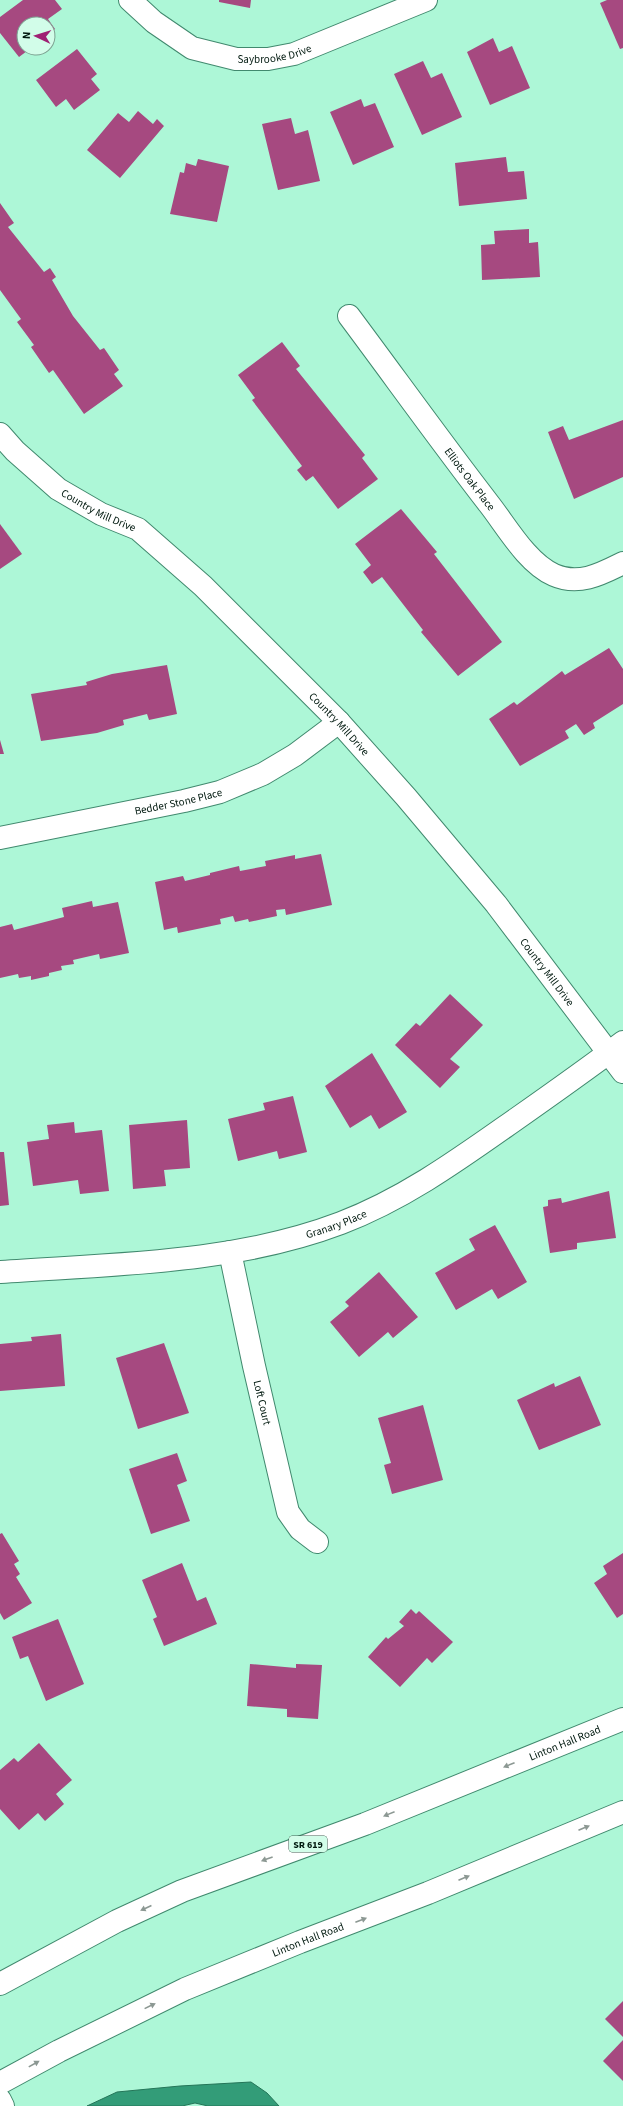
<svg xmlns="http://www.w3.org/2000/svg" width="623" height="2106" viewBox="0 0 623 2106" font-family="'Source Sans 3',sans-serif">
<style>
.water{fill:#339c78;stroke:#247558}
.building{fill:#a64980}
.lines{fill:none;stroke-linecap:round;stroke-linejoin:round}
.minor-casing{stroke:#41896e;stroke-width:24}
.major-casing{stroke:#41896e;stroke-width:24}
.minor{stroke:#fff;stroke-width:22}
.major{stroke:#fff;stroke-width:22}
.oneway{fill:#8c9893}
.labels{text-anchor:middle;stroke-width:3.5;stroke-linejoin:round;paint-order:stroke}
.shield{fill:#d2fde9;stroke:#3f5d50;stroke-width:1}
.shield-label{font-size:10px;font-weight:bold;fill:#00190f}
.street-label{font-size:11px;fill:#00190f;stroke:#d2fde9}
</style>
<rect width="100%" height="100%" fill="#adf7d7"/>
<polygon class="water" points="251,2082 267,2093 279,2106 208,2106 195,2103 182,2106 87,2106 117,2092 180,2086"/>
<g class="building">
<polygon points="23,0 55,0 62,9 48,19 55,29 48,35 48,24 24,24 24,48 31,48 19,57 0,33 0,17"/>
<polygon points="219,0 251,0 250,8 219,2"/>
<polygon points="607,0 623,0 623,48 620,49 600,3"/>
<polygon points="493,38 499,52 512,46 530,88 490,105 467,52"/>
<polygon points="77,49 97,74 91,79 100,90 74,110 66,99 56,107 36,80"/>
<polygon points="423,61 431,78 442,73 462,117 422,135 394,74"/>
<polygon points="361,99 364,107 375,103 394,147 353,165 330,112"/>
<polygon points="138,111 153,124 157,119 164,126 120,178 87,150 118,113 129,122"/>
<polygon points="291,118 295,134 308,130 320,181 278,190 262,124"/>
<polygon points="506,157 508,172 524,171 527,199 459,206 455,163"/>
<polygon points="198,159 229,166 217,222 170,214 180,172 184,173 186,163 196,166"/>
<polygon points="0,203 14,223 8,227 44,272 50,268 56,277 52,280 73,316 100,350 104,348 119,370 114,374 123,386 84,414 53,370 49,373 31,347 34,345 17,322 21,319 0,290"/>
<polygon points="529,229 529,243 538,242 540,277 482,280 481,245 495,244 494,231"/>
<polygon points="282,342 300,366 296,369 365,455 362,458 378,479 338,509 313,476 306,481 297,470 302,466 252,400 255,398 238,375"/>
<polygon points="623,420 623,477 574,499 548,432 563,426 569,440"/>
<polygon points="401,509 437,552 434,554 502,642 458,676 421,632 423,630 382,577 372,584 363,572 371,565 355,544"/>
<polygon points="0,524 22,554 0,569"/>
<polygon points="609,648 623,669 623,704 593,723 595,728 584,735 576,724 565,731 569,738 520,766 489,719 514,702 517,705 562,671 565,675"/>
<polygon points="167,665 177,714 149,720 147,714 123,720 124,725 97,733 41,741 31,694 87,685 86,682 112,674"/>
<polygon points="0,740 4,754 0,754"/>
<polygon points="321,854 332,905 286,915 285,909 276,910 277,916 249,922 248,919 235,922 233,916 220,919 221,924 178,933 177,927 164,930 155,882 183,876 185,881 210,875 210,873 239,866 240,871 266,866 265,861 295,855 295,859"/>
<polygon points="92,901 93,907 118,902 129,953 100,959 99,954 73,960 74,964 61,966 62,970 49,973 49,976 31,980 31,976 19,978 18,974 0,978 0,927 12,924 14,930 64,917 62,908"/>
<polygon points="450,994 483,1025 450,1059 460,1067 440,1088 395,1045 416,1023 420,1026"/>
<polygon points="372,1053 407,1112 379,1129 371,1115 350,1128 325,1086"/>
<polygon points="293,1096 307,1152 279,1159 277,1151 238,1161 228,1119 265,1110 263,1103"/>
<polygon points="187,1120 190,1168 164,1170 166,1186 133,1189 129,1125"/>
<polygon points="74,1122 75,1133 102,1130 109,1191 80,1194 78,1180 33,1186 27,1142 49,1139 47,1125"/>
<polygon points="0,1152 4,1152 9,1205 0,1206"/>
<polygon points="609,1191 616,1238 577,1243 577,1249 550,1253 543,1207 548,1206 548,1200 561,1198 562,1203"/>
<polygon points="495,1225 527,1282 498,1299 492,1289 456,1310 435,1273 475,1250 469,1239"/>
<polygon points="379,1272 418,1317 393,1338 388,1332 359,1357 330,1322 349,1306 345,1302"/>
<polygon points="61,1334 65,1386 0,1391 0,1344 32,1341 31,1337"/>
<polygon points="164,1343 189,1413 138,1429 116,1358"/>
<polygon points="580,1376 601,1425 539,1450 517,1400 554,1383 555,1387"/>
<polygon points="423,1405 443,1480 392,1494 384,1465 391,1463 378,1418"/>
<polygon points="177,1453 187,1481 177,1485 190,1521 151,1534 129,1469"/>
<polygon points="2,1533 19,1561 14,1564 20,1574 16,1577 32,1603 4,1620 0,1613 0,1534"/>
<polygon points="623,1553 623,1614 617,1618 594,1583 607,1574 603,1566"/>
<polygon points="182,1563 197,1601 206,1597 217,1624 164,1646 153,1619 157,1617 142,1580"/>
<polygon points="411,1609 416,1614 419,1611 453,1642 432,1663 427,1658 400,1687 368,1657 386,1637 388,1639 404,1626 399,1622"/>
<polygon points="58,1619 84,1684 46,1701 28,1656 20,1659 12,1637"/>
<polygon points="250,1664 296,1668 296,1664 322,1665 318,1719 287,1717 287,1709 247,1706"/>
<polygon points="39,1743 72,1780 56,1794 64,1804 45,1821 38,1813 19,1830 0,1809 0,1770 14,1758 18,1762"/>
<polygon points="623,2001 623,2037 605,2019"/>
<polygon points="623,2040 623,2081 603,2061"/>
</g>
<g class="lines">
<defs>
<g id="minor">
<path id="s1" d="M 130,0 L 154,22 L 192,48 L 236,59 L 268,59 L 294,54 L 426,0"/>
<path id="s2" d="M 349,316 C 396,379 441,442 489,504 C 507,527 527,563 554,575 C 579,586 601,574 623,563"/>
<path id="s3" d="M 0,434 L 15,451 L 58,489 L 101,514 L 138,529 L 203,586 L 339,722 L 406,797 L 496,904 L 623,1072"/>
<path id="s4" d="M 0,838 L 184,801 L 220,792 L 263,774 L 295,755 L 339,722"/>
<path id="s5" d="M 230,1252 L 254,1366 L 288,1512 L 300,1529 L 317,1542"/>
<path id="s6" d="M 0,1272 C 114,1264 233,1264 341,1223 C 404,1199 458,1160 512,1122 C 549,1096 586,1070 623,1042"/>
<polyline points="0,2100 3,2106"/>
</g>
<g id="major">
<path id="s7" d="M 0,1984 L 117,1921 L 182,1891 L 365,1824 L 623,1719"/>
<path id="s8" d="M 0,2083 L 59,2051 L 185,1989 L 300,1942 L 428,1893 L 623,1812"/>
</g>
</defs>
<use href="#minor" class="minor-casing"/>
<use href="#major" class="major-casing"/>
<use href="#minor" class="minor"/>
<use href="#major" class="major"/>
</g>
<defs><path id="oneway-solid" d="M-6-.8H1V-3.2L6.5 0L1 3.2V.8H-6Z"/></defs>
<g class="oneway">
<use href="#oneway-solid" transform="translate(509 1765) rotate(158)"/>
<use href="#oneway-solid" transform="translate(389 1814) rotate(158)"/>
<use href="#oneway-solid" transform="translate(584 1828) rotate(-23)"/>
<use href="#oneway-solid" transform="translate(267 1859) rotate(160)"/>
<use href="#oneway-solid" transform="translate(464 1878) rotate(-23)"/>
<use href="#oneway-solid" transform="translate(146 1908) rotate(155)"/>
<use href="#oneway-solid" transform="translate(361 1920) rotate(-21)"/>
<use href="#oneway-solid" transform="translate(150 2006) rotate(-26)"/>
<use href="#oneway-solid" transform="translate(34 2064) rotate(-29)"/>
</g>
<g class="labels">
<rect class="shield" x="289" y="1836" width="38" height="16" rx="3"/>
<g class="shield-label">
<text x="308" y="1848">SR 619</text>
</g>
<g class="street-label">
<text dy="4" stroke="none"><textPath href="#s1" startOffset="163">Saybrooke Drive</textPath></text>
<text dy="4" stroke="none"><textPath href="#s2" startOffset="203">Elliots Oak Place</textPath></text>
<text dy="4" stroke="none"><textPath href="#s3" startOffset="126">Country Mill Drive</textPath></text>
<text dy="4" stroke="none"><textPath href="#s3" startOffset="450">Country Mill Drive</textPath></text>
<text dy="4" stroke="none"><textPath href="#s4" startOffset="182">Bedder Stone Place</textPath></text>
<text dy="4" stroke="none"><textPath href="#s3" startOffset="774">Country Mill Drive</textPath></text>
<text dy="4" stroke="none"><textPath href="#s6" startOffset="341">Granary Place</textPath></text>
<text dy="4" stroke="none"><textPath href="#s5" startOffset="154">Loft Court</textPath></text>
<text dy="4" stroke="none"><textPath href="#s7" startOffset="615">Linton Hall Road</textPath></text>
<text dy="4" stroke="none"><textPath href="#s8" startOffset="340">Linton Hall Road</textPath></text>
</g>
</g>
<g transform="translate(36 36) rotate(274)"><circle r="19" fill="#d2fde9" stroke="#7ea292"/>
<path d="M0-3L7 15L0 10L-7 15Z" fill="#9f2073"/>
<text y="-6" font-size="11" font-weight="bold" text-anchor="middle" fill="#00190f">N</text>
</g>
</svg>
